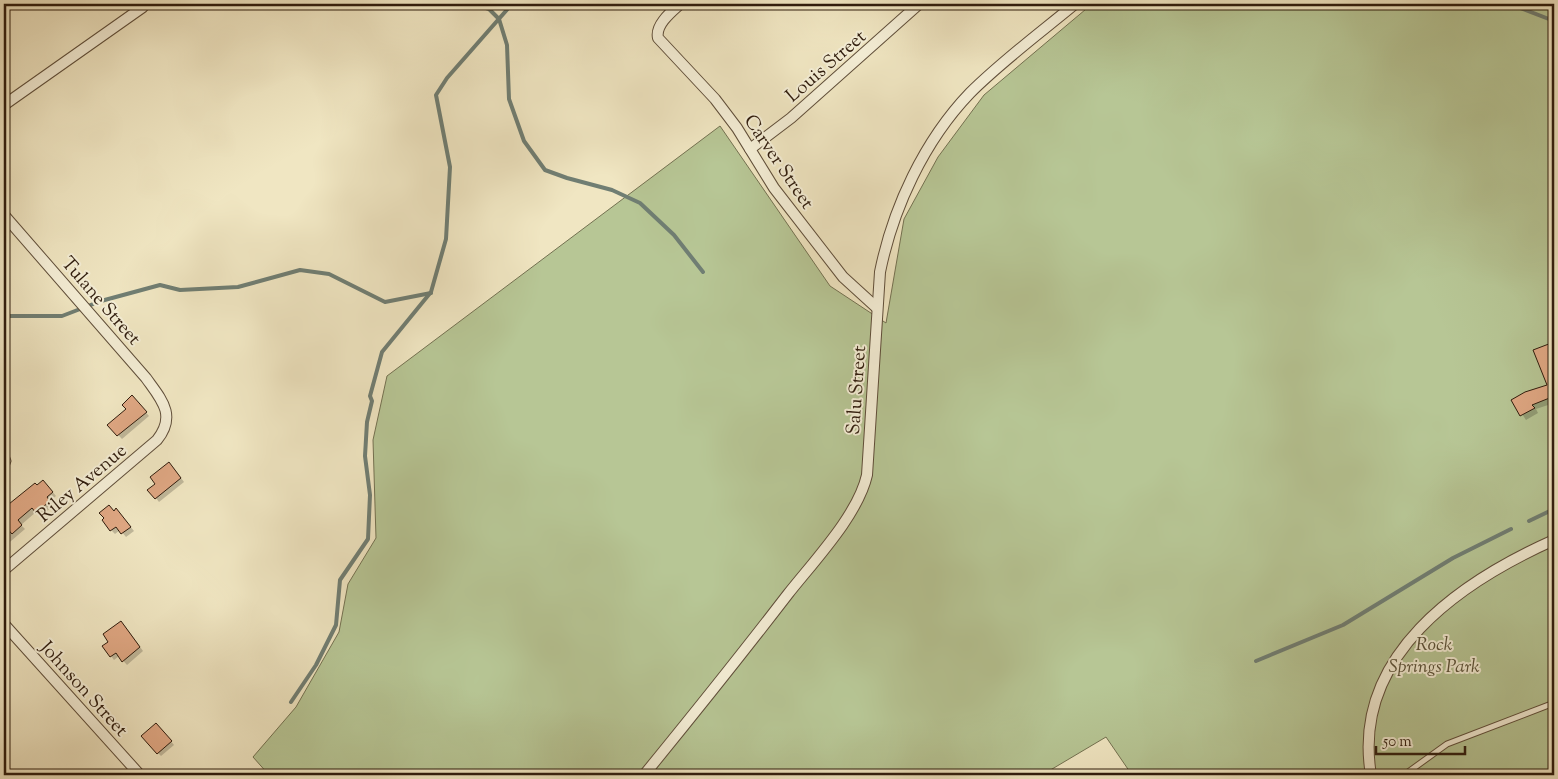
<svg xmlns="http://www.w3.org/2000/svg" width="1558" height="779" viewBox="0 0 1558 779" font-family="'Sorts Mill Goudy',serif">
<style>
.green{fill:#b7c695;stroke:#737151}
.shadow{fill:#0003}
.lines{fill:none;stroke-linecap:round;stroke-linejoin:round}
.stream{stroke:#707e73;stroke-width:4}
.building{fill:#e0a884;stroke:#2f1c0d}
.lane-casing{stroke:#5f4e3a;stroke-width:7}
.street-casing{stroke:#5f4e3a;stroke-width:12}
.lane{stroke:#f5efd7;stroke-width:5}
.street{stroke:#f5efd7;stroke-width:10}
.labels{text-anchor:middle;stroke-width:4;stroke-linejoin:round;paint-order:stroke}
.street-label{font-size:19px;fill:#2f1c0d;stroke:#f5efd7}
.park-label{font-size:19px;font-style:italic;fill:#584f36;stroke:#f5efd7}
</style>
<rect width="100%" height="100%" fill="#f0e6c2"/>
<filter id="stains"><feTurbulence type="fractalNoise" baseFrequency=".004" numOctaves="4"/><feColorMatrix values="0 0 0 0 .2 0 0 0 0 .09 0 0 0 0 .02 0 0 0 .5 -.17"/></filter>
<radialGradient id="worn" r=".72"><stop offset=".6" stop-color="#630" stop-opacity="0"/><stop offset="1" stop-color="#630" stop-opacity=".3"/></radialGradient>
<polygon class="green" points="1092,4 1554,4 1554,775 1132,775 1106,737 1042,775 269,775 253,757 296,707 339,632 348,584 376,538 373,440 387,376 720,126 830,286 886,323 904,219 938,157 984,95"/>
<g class="shadow">
<polygon points="1554,343 1554,403 1536,409 1538,413 1526,420 1513,400 1548,386 1535,351"/>
<polygon points="136,401 149,416 122,439 109,425"/>
<polygon points="173,467 184,482 159,502 156,498"/>
<polygon points="47,485 56,496 50,501 53,506 41,516 36,512 21,525 25,529 4,547 4,508 37,487"/>
<polygon points="114,512 120,514 134,531 126,537 120,530 115,534 111,530"/>
<polygon points="125,626 143,651 127,665 119,656 114,660 111,656"/>
<polygon points="160,728 174,745 161,756 158,753"/>
</g>
<g class="lines">
<g class="stream">
<polyline points="475,4 489,9 499,19 507,45 509,99 524,141 545,170 567,178 612,190 640,203 674,235 703,272"/>
<polyline points="1510,4 1554,21"/>
<polyline points="4,316 62,316 101,301 160,285 180,290 238,287 300,270 329,274 385,302 431,293"/>
<polyline points="1529,521 1554,509"/>
<polyline points="1256,661 1343,625 1453,558 1511,529"/>
<polyline points="291,702 316,665 336,625 340,580 368,539 370,495 365,456 367,422 372,401 370,396 382,352 431,292 446,239 450,167 436,95 447,78 512,4"/>
</g>
</g>
<g class="building">
<polygon points="1554,342 1554,402 1552,397 1532,405 1535,408 1520,416 1511,400 1525,392 1547,385 1533,350"/>
<polygon points="132,395 147,412 117,436 107,425 126,409 122,405"/>
<polygon points="169,462 181,478 155,499 147,490 155,484 150,477"/>
<polygon points="43,480 53,492 47,497 50,501 36,513 32,508 18,520 22,525 12,534 4,525 4,508 35,483 37,485"/>
<polygon points="109,505 114,511 116,508 131,527 121,534 116,527 110,531 102,520 104,518 99,513"/>
<polygon points="121,621 140,647 122,662 116,653 110,657 102,646 108,642 103,634"/>
<polygon points="156,723 172,741 157,754 141,736"/>
</g>
<g class="lines">
<defs>
<g id="lane">
<polyline points="4,451 8,461 4,471"/>
<polyline points="1404,775 1447,744 1554,703"/>
</g>
<g id="street">
<path d="M 680,4 C 671,12 655,25 658,38 L 715,99 L 737,128 L 774,188 L 843,277 L 877,308"/>
<polyline points="4,105 143,7"/>
<polyline points="750,149 791,118 919,4"/>
<path d="M 4,215 L 146,378 C 161,399 177,415 157,440 L 4,570"/>
<polyline points="4,624 140,775"/>
<path d="M 644,775 C 693,715 741,655 788,594 C 814,561 858,515 867,475 L 880,272 C 893,208 924,141 970,93 C 1002,61 1040,33 1075,4"/>
<path d="M 1371,775 C 1351,656 1460,582 1554,540"/>
</g>
</defs>
<use href="#lane" class="lane-casing"/>
<use href="#street" class="street-casing"/>
<use href="#lane" class="lane"/>
<use href="#street" class="street"/>
</g>
<g class="labels">
<g class="street-label">
<text transform="translate(825 65) rotate(-41)" y="7">Louis Street</text>
<text transform="translate(780 161) rotate(56)" y="7">Carver Street</text>
<text transform="translate(102 300) rotate(49)" y="7">Tulane Street</text>
<text transform="translate(855 390) rotate(-86)" y="7">Salu Street</text>
<text transform="translate(81 482) rotate(-40)" y="7">Riley Avenue</text>
<text transform="translate(85 688) rotate(48)" y="7">Johnson Street</text>
</g>
<g class="park-label">
<text x="1434" y="650">Rock<tspan x="1434" dy="22">Springs Park</tspan></text>
</g>
</g>
<rect width="1558" height="779" fill="none" stroke="#f0e6c2" stroke-width="20"/>
<rect x="5" y="5" width="1548" height="769" fill="none" stroke="#2f1c0d" stroke-width="2.5"/>
<rect x="10" y="10" width="1538" height="759" fill="none" stroke="#2f1c0d"/>
<path d="M1376 746v8h89v-8" fill="none" stroke="#2f1c0d" stroke-width="2.5"/>
<text x="1383" y="746" font-size="15" fill="#2f1c0d" stroke="#f5efd7" stroke-width="4" paint-order="stroke">50 m</text>
<rect width="100%" height="100%" filter="url(#stains)"/>
<rect width="100%" height="100%" fill="url(#worn)"/>
</svg>
